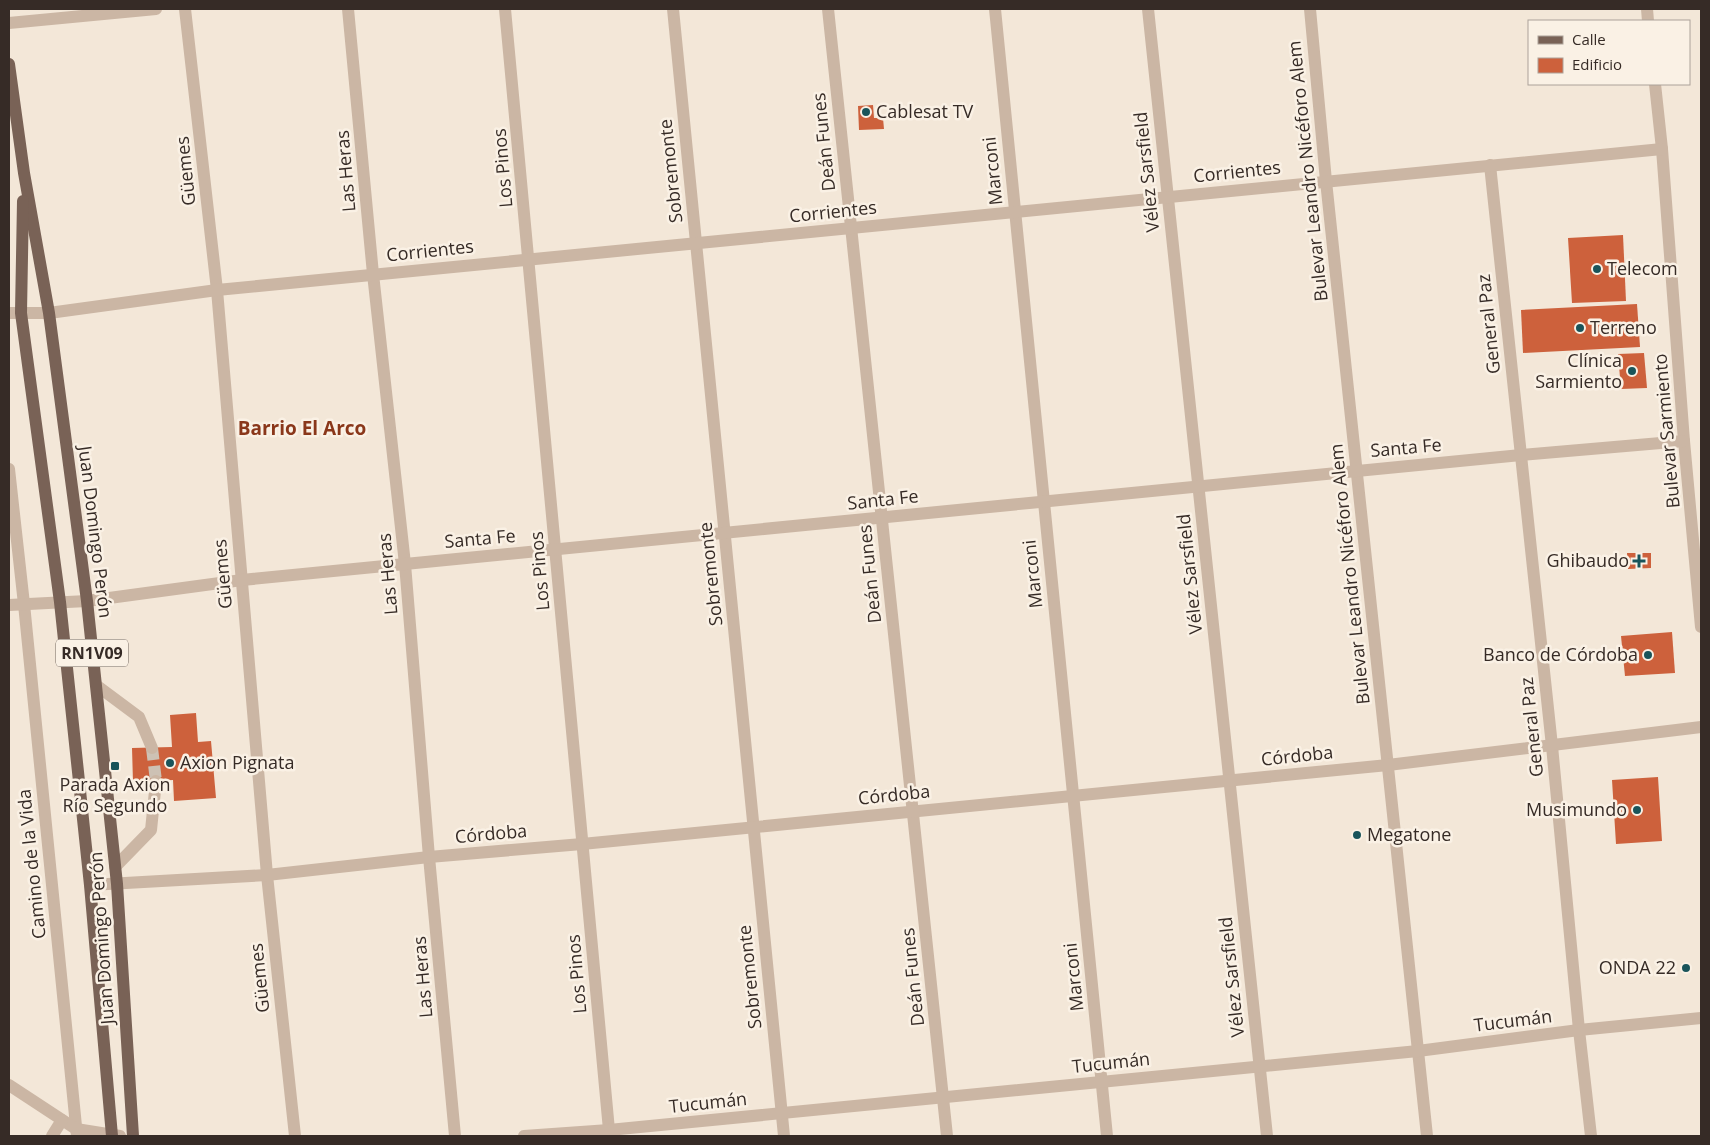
<svg xmlns="http://www.w3.org/2000/svg" width="1710" height="1145" viewBox="0 0 1710 1145" font-family="'Open Sans',sans-serif">
<style>
.building{fill:#cd613c}
.lines{fill:none;stroke-linecap:round;stroke-linejoin:round}
.minor-tunnel{stroke:#cdc1b4;stroke-width:12;stroke-dasharray:12 6;stroke-linecap:butt}
.minor{stroke:#cbb6a4;stroke-width:12}
.major{stroke:#796256;stroke-width:12}
.poi-dot{fill:#19545a;stroke:#faf1e5;stroke-width:2}
.labels{text-anchor:middle;stroke-width:5;stroke-linejoin:round;paint-order:stroke}
.shield{fill:#faf1e5;stroke:#71665f;stroke-width:1}
.shield-label{font-size:16px;font-weight:bold;fill:#362b26}
.poi-label{font-size:18px;fill:#362b26;stroke:#faf1e5;text-anchor:start}
.street-label{font-size:18px;fill:#362b26;stroke:#faf1e5}
.neighbourhood-label{font-size:19px;font-weight:bold;fill:#8a371a;stroke:#faf1e5}
</style>
<rect width="100%" height="100%" fill="#f3e7d8"/>
<g class="building">
<polygon points="873,105 874,118 883,118 884,129 859,130 858,106"/>
<polygon points="1623,235 1626,301 1572,303 1568,238"/>
<polygon points="1637,304 1640,347 1523,353 1521,310"/>
<polygon points="1644,353 1647,388 1621,389 1618,354"/>
<polygon points="1627,553 1651,553 1651,568 1628,569"/>
<polygon points="1672,632 1675,673 1625,676 1621,636"/>
<polygon points="196,713 198,742 211,741 216,798 174,801 173,780 133,782 132,748 172,747 170,715"/>
<polygon points="1658,777 1662,841 1616,844 1612,780"/>
</g>
<g class="lines">
<polyline class="minor-tunnel" points="152,748 156,781"/>
<g class="minor">
<polyline points="185,9 217,290 267,875 295,1136"/>
<polyline points="348,9 373,274 405,564 429,857 455,1136"/>
<polyline points="505,9 609,1130"/>
<polyline points="673,9 784,1136"/>
<polyline points="828,9 947,1136"/>
<polyline points="995,9 1107,1136"/>
<polyline points="1148,9 1267,1136"/>
<polyline points="1310,9 1326,181 1427,1136"/>
<polyline points="1647,9 1648,21"/>
<polyline points="9,23 156,9"/>
<polyline points="1655,84 1662,149 1684,441 1701,627"/>
<polyline points="1490,165 1552,746 1579,1030 1591,1136"/>
<polyline points="9,313 49,313 217,290 1662,149"/>
<polyline points="9,469 24,604 77,1136"/>
<polyline points="9,605 87,601 242,580 405,564 1521,455 1684,441"/>
<polyline points="96,685 139,717 152,748"/>
<polyline points="115,867 151,830 156,781"/>
<polyline points="90,885 267,875 429,857 582,844 1388,765 1701,727"/>
<polyline points="9,1085 76,1129 120,1136"/>
<polyline points="52,1136 62,1120"/>
<polyline points="524,1136 609,1130 1418,1051 1579,1030 1701,1018"/>
</g>
<g class="major">
<polyline points="9,64 24,173 49,313 87,601 117,884 133,1136"/>
<polyline points="23,201 21,313 60,602 90,885 112,1136"/>
</g>
</g>
<g class="poi-dot">
<circle cx="866" cy="112" r="5"/>
<circle cx="1597" cy="269" r="5"/>
<circle cx="1580" cy="328" r="5"/>
<circle cx="1632" cy="371" r="5"/>
<path d="M1636.5 553.5h5v5h5v5h-5v5h-5v-5h-5v-5h5z"/>
<circle cx="1648" cy="655" r="5"/>
<circle cx="170" cy="763" r="5"/>
<rect x="110" y="761" width="10" height="10" rx="2.5"/>
<circle cx="1637" cy="810" r="5"/>
<circle cx="1357" cy="835" r="5"/>
<circle cx="1686" cy="968" r="5"/>
</g>
<g class="labels">
<rect class="shield" x="56" y="639.5" width="72" height="27" rx="4"/>
<g class="shield-label">
<text x="92" y="659">RN1V09</text>
</g>
<g class="poi-label">
<text x="876" y="118">Cablesat TV</text>
<text x="1607" y="275">Telecom</text>
<text x="1590" y="334">Terreno</text>
<text x="1622" y="367" text-anchor="end">Clínica<tspan x="1622" dy="21">Sarmiento</tspan></text>
<text x="1629" y="567" text-anchor="end">Ghibaudo</text>
<text x="1638" y="661" text-anchor="end">Banco de Córdoba</text>
<text x="180" y="769">Axion Pignata</text>
<text x="115" y="791" text-anchor="middle">Parada Axion<tspan x="115" dy="21">Río Segundo</tspan></text>
<text x="1627" y="816" text-anchor="end">Musimundo</text>
<text x="1367" y="841">Megatone</text>
<text x="1676" y="974" text-anchor="end">ONDA 22</text>
</g>
<g class="street-label">
<text transform="translate(824 142) rotate(-96)" y="6">Deán Funes</text>
<text transform="translate(503 168) rotate(-95)" y="6">Los Pinos</text>
<text transform="translate(186 171) rotate(-96)" y="6">Güemes</text>
<text transform="translate(346 171) rotate(-95)" y="6">Las Heras</text>
<text transform="translate(671 171) rotate(-96)" y="6">Sobremonte</text>
<text transform="translate(993 171) rotate(-96)" y="6">Marconi</text>
<text transform="translate(1308 171) rotate(-96)" y="6">Bulevar Leandro Nicéforo Alem</text>
<text transform="translate(1147 172) rotate(-96)" y="6">Vélez Sarsfield</text>
<text transform="translate(1237 172) rotate(-6)" y="6">Corrientes</text>
<text transform="translate(833 212) rotate(-6)" y="6">Corrientes</text>
<text transform="translate(430 251) rotate(-6)" y="6">Corrientes</text>
<text transform="translate(1489 324) rotate(-96)" y="6">General Paz</text>
<text transform="translate(1667 431) rotate(-95)" y="6">Bulevar Sarmiento</text>
<text transform="translate(1406 448) rotate(-5)" y="6">Santa Fe</text>
<text transform="translate(883 500) rotate(-6)" y="6">Santa Fe</text>
<text transform="translate(95 532) rotate(83)" y="6">Juan Domingo Perón</text>
<text transform="translate(480 539) rotate(-5)" y="6">Santa Fe</text>
<text transform="translate(540 571) rotate(-95)" y="6">Los Pinos</text>
<text transform="translate(223 574) rotate(-95)" y="6">Güemes</text>
<text transform="translate(388 574) rotate(-95)" y="6">Las Heras</text>
<text transform="translate(711 574) rotate(-96)" y="6">Sobremonte</text>
<text transform="translate(870 574) rotate(-96)" y="6">Deán Funes</text>
<text transform="translate(1033 574) rotate(-96)" y="6">Marconi</text>
<text transform="translate(1190 574) rotate(-96)" y="6">Vélez Sarsfield</text>
<text transform="translate(1350 574) rotate(-96)" y="6">Bulevar Leandro Nicéforo Alem</text>
<text transform="translate(1532 727) rotate(-96)" y="6">General Paz</text>
<text transform="translate(1297 756) rotate(-6)" y="6">Córdoba</text>
<text transform="translate(894 795) rotate(-6)" y="6">Córdoba</text>
<text transform="translate(491 834) rotate(-5)" y="6">Córdoba</text>
<text transform="translate(32 864) rotate(-96)" y="6">Camino de la Vida</text>
<text transform="translate(102 938) rotate(-94)" y="6">Juan Domingo Perón</text>
<text transform="translate(577 974) rotate(-95)" y="6">Los Pinos</text>
<text transform="translate(423 977) rotate(-95)" y="6">Las Heras</text>
<text transform="translate(750 977) rotate(-96)" y="6">Sobremonte</text>
<text transform="translate(913 977) rotate(-96)" y="6">Deán Funes</text>
<text transform="translate(1074 977) rotate(-96)" y="6">Marconi</text>
<text transform="translate(1232 977) rotate(-96)" y="6">Vélez Sarsfield</text>
<text transform="translate(260 978) rotate(-96)" y="6">Güemes</text>
<text transform="translate(1513 1021) rotate(-7)" y="6">Tucumán</text>
<text transform="translate(1111 1063) rotate(-6)" y="6">Tucumán</text>
<text transform="translate(708 1103) rotate(-6)" y="6">Tucumán</text>
</g>
<g class="neighbourhood-label">
<text x="302" y="435">Barrio El Arco</text>
</g>
</g>
<rect width="1710" height="1145" fill="none" stroke="#362b26" stroke-width="20"/>
<rect x="1528" y="20" width="162" height="65" fill="#faf1e5" stroke="#aca299"/>
<rect x="1538" y="36" width="25" height="8" fill="#796256" stroke="#aca299"/>
<text x="1572" y="45" font-size="15" fill="#362b26">Calle</text>
<rect x="1538" y="58" width="25" height="15" fill="#cd613c" stroke="#aca299"/>
<text x="1572" y="70" font-size="15" fill="#362b26">Edificio</text>
</svg>
